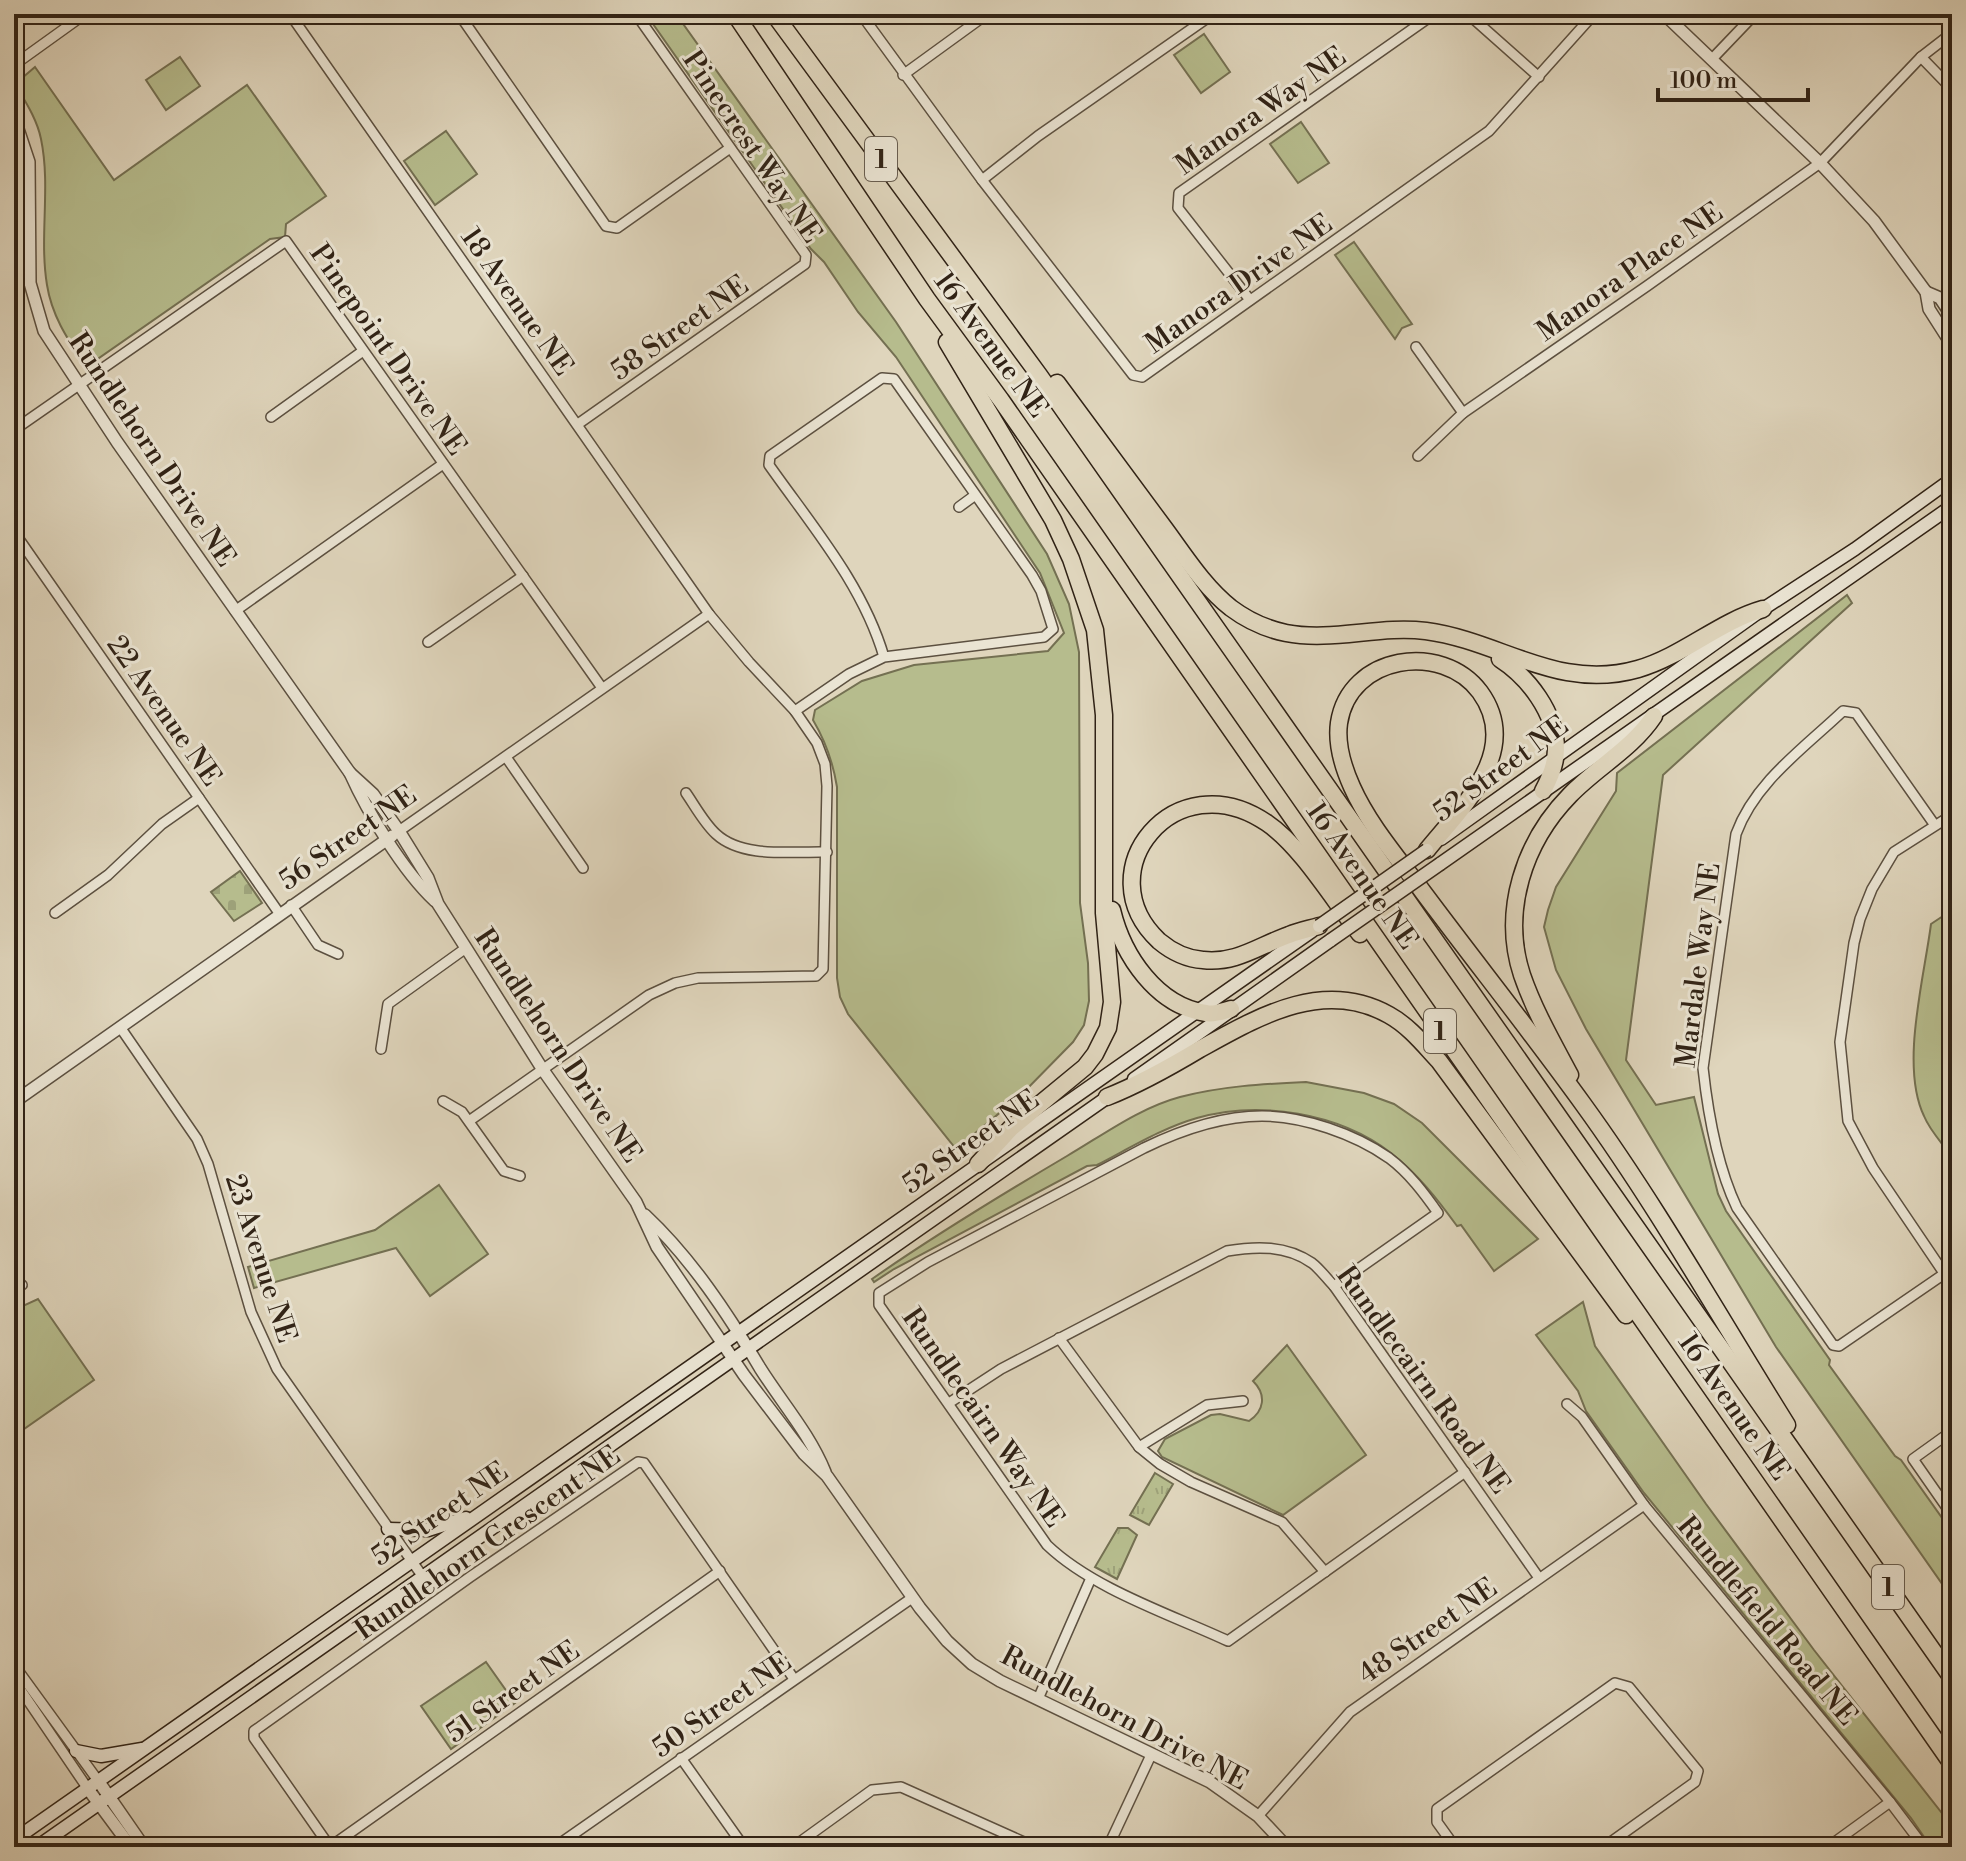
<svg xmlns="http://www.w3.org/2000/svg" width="1966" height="1861" viewBox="0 0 1966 1861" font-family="'Libre Bodoni',serif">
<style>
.grass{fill:url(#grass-tufts);stroke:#747052;stroke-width:2}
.cemetery{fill:url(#cemetery-stones);stroke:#747052;stroke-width:2}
.green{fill:#b6bc8d;stroke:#747052;stroke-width:2}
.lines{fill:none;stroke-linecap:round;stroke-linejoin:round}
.minor-casing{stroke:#5c5040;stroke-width:12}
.tertiary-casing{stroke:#5c5040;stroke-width:14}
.secondary-casing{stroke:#312316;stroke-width:15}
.motorway-casing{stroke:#312316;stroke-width:19}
.minor{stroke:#eae4d3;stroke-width:9}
.tertiary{stroke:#eae4d3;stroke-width:11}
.secondary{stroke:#eae4d3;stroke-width:12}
.motorway{stroke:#dfd5bc;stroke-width:16}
.secondary-bridge-casing{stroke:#312316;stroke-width:15;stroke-linecap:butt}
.secondary-bridge{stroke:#eae4d3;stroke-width:12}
.labels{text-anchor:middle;stroke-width:6;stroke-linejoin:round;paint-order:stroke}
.shield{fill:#eae4d3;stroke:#685d4f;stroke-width:2}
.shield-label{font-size:26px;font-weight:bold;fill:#312316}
.street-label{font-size:28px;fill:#312316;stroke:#eae4d3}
</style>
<defs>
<pattern id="grass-tufts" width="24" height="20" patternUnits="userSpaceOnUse" patternTransform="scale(2)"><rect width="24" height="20" fill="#b6bc8d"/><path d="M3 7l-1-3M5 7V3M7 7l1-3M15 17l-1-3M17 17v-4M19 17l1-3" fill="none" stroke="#9da179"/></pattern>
<pattern id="cemetery-stones" width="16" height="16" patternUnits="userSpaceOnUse" patternTransform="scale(2)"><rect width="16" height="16" fill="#b6bc8d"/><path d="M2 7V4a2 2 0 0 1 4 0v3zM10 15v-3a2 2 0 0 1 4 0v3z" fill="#9da179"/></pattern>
</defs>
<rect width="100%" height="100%" fill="#dfd5bc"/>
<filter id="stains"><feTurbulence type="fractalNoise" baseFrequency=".0025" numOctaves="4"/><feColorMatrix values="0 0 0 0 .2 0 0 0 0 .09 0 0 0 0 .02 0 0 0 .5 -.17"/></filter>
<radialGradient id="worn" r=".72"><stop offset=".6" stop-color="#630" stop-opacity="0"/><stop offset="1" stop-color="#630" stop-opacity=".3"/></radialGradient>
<g class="grass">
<polygon points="1155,1473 1173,1484 1149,1525 1130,1515"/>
<polygon points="1118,1528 1128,1528 1137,1535 1117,1579 1095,1567"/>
</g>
<polygon class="cemetery" points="240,871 262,903 234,921 211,892"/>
<g class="green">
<path d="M 646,14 L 676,14 L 896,322 L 1047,554 L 1069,604 L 1079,652 L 1080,903 L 1088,963 L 1089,1001 L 1084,1025 L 1073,1042 L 1020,1096 L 956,1149 L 848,1014 L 840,997 L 837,978 L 837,787 C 833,762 826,742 813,720 L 815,710 L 862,681 L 914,665 L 1048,651 L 1064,633 L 1040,573 L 896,357 L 858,312 L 824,262 L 811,249 Z"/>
<polygon points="1204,34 1230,72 1201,93 1174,55"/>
<polygon points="180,57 200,86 166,110 146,80"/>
<path d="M 35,67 L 114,180 L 247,85 L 326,196 L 286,224 L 285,237 L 270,239 L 86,367 C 69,341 52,317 47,285 C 39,237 51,187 41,139 C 37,119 25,101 15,84 Z"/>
<polygon points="1301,122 1329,163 1298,183 1270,144"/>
<polygon points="446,131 477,174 435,205 404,161"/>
<polygon points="1354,242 1412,324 1402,328 1395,339 1335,255"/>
<polygon points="1847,595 1852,603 1663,775 1626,1060 1656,1105 1694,1097 1718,1194 1726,1211 1830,1360 1829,1365 1895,1456 1901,1460 1952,1532 1952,1598 1776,1347 1586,1029 1556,970 1544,927 1548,910 1556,887 1616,791 1617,773"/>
<path d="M 1952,910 L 1952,1157 C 1943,1144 1930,1131 1924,1116 C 1900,1066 1924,979 1931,924 Z"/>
<path d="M 1306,1082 L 1364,1093 L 1394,1104 L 1422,1123 L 1538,1239 L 1494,1271 L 1461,1225 L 1457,1226 C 1438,1200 1418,1174 1391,1153 C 1339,1113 1260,1100 1197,1118 C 1162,1128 1130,1148 1097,1165 L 1087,1166 L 894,1269 L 874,1282 L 872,1279 C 935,1235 1001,1195 1067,1156 C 1103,1135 1139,1108 1180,1097 C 1222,1086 1263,1084 1306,1082 Z"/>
<polygon points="439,1185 488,1254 430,1296 396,1248 254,1288 248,1267 375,1230"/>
<polygon points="38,1299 94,1380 14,1436 14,1303 23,1306"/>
<polygon points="1583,1302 1595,1346 1706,1504 1814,1650 1952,1826 1952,1847 1931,1847 1911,1818 1644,1493 1586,1411 1578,1391 1536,1335"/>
<path d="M 1287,1345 L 1366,1455 L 1283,1515 L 1162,1457 L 1158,1451 L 1165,1439 L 1211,1415 L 1220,1414 L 1249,1421 C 1264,1411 1267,1395 1253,1381 Z"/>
<polygon points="486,1662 515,1703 451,1749 421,1706"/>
</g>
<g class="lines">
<defs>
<g id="minor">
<polyline points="290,14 709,614 749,662 795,711 817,743 825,764 827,786 823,969 816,976 698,978 675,983 649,995 469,1121"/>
<polyline points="459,14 606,226 617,228 730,148"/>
<polyline points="861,14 982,180 1133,375 1142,377 1489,131 1594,14"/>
<polyline points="1468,14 1539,77"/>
<polyline points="1921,57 1952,33"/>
<polyline points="1712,59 1755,14"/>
<polyline points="14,65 85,14"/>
<polyline points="903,75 987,14"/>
<polyline points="982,180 1038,136 1213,14"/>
<polyline points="1250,300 1178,208 1179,193 1434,14"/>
<polyline points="1416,347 1463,413"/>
<polyline points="271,417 363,351"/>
<polyline points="578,424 805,264 806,255 636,14"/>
<polyline points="14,430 286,241 602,688"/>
<polyline points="1418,456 1463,413 1647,286 1820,163 1921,57 1952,89"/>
<polyline points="959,507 974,496"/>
<polyline points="14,532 279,913"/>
<polyline points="235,611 443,464"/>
<polyline points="428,642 523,576"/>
<path d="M 795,711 L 849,674 L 884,657 L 1044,637 L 1053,629 L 1041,591 L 1032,575 L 894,379 L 882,378 L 770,456 L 769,465 C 812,526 863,585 884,657"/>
<polyline points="506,757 583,868"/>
<polyline points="14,791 15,791"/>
<path d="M 686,793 C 695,806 704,823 716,834 C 743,859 793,851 827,852"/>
<polyline points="1952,815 1894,852 1872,889 1860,919 1854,943 1840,1042 1848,1121 1873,1168 1952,1285"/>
<path d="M 1934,824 L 1856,713 L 1843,711 C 1804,748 1755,782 1736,834 L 1703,1068 C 1708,1114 1717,1166 1737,1208 L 1833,1345 L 1839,1346 L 1944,1274"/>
<polyline points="399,831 709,614"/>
<polyline points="291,905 318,945 338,954"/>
<polyline points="55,913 108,875 162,824 199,798"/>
<polyline points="120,1027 197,1139 208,1164 251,1312 277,1369 423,1577"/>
<polyline points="381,1049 388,1004 466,948"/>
<polyline points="443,1101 462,1112 504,1171 520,1176"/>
<polyline points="14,1279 22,1285"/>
<path d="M 1334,1286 L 1438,1213 C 1424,1193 1409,1173 1389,1158 C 1355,1134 1303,1116 1262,1116 C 1220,1116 1181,1130 1144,1148 L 928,1262 L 879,1293 L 879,1305 L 1047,1545 C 1093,1589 1170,1614 1228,1641 L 1465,1472"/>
<polyline points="1059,1338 1139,1447 1160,1464 1191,1482 1282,1522 1325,1572"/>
<path d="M 949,1403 L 1001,1369 L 1227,1251 C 1256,1246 1286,1245 1312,1263 C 1320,1269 1327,1279 1334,1286 L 1539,1578"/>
<polyline points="1567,1404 1582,1417 1644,1505 1890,1802 1828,1847"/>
<polyline points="1952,1431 1913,1459 1952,1515"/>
<polyline points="1139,1447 1207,1405 1243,1401"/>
<polyline points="14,1665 99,1782"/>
<polyline points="14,1680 88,1789"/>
<polyline points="1038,1699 1091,1578"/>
<polyline points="681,1758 744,1847"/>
<polyline points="1890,1802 1924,1847"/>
<polyline points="1258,1816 1350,1712 1644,1505"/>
<polyline points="330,1847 254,1738 254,1731 470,1577 638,1462 644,1463 794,1679"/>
<polyline points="330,1847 720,1571"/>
<polyline points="555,1847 912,1598"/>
<polyline points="793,1847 872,1790 901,1787 1035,1847"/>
<polyline points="1108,1847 1151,1755"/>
<polyline points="1455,1847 1437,1822 1437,1809 1615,1683 1629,1687 1698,1771 1695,1782 1604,1847"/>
</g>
<g id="tertiary">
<polyline points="1664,14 1820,163 1874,221 1926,292 1929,309 1952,345"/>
<path d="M 14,117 L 29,162 L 30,283 L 44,331 L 117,442 L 350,773 C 368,813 403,871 435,901"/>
<polyline points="1926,292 1940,298 1952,316"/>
<polyline points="350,773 373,794 399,831 428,878 438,904 466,948 543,1070 636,1202 657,1247 744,1375 804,1454 827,1476 920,1608 947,1641 972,1664 1000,1681 1210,1782 1258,1816 1287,1847"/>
<polyline points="14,1102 392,836"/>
<path d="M 645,1215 C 691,1258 728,1314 760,1368 C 782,1403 809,1433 825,1472"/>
<polyline points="99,1782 144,1847"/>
<polyline points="88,1789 131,1847"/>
</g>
<g id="secondary">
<polyline points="1441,839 1763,609 1855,549 1952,479"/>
<polyline points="1440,864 1952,506"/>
<polyline points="1134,1079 1331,940"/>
<polyline points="388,1529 428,1530 466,1518"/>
<polyline points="76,1751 101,1756 142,1749"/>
<polyline points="14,1840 1312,931"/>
<polyline points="37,1847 1112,1094"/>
</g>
<g id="motorway">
<polyline points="735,14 927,299 1001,400 1952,1764"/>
<polyline points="774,14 1039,375 1952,1678"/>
<polyline points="947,342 1053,520 1071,559 1095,630 1104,715 1104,913 1112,1002 1108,1028 1095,1054 1085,1067 1011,1128 978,1164"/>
<path d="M 1057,383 C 1092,430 1127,477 1162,525 C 1183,553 1203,586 1231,608 C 1247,620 1267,629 1286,633 C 1333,642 1379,625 1426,631 C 1501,641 1558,692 1638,669 C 1683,656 1718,622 1763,609"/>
<path d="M 1500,659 C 1528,677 1556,713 1556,749 C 1556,764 1550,778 1543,791"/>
<path d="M 1427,850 C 1461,808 1523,751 1480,692 C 1442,641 1349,655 1339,723 C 1336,745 1343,767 1352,787 C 1369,825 1398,858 1423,892 C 1476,963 1531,1032 1583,1104 C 1657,1206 1720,1318 1787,1425"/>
<path d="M 1112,910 C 1123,956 1157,1006 1206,1013 C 1214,1015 1223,1011 1231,1009"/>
<path d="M 1319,926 C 1309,929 1299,931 1289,935 C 1260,945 1236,964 1203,960 C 1187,959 1171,951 1159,941 C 1085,872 1175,760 1267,823 C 1301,846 1334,901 1360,934"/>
<path d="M 1570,1075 C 1553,1043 1534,1010 1522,975 C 1501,911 1524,842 1570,795 C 1597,767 1632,749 1654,716"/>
<path d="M 1107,1097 C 1140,1084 1170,1067 1200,1049 C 1258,1017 1323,978 1389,1015 C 1409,1026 1424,1045 1439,1061 L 1626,1315"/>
</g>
</defs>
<use href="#minor" class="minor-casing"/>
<use href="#tertiary" class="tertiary-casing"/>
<use href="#secondary" class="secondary-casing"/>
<use href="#motorway" class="motorway-casing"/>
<use href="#minor" class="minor"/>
<use href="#tertiary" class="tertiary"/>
<use href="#secondary" class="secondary"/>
<use href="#motorway" class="motorway"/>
<defs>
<g id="secondary-bridge">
<polyline points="1319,926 1427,850"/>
<polyline points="1331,940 1440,864"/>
</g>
</defs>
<use href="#secondary-bridge" class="secondary-bridge-casing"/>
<use href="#secondary-bridge" class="secondary-bridge"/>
</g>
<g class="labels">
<g class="shield">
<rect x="865" y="137" width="32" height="44" rx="6"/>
<rect x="1424" y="1009" width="32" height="44" rx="6"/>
<rect x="1872" y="1565" width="32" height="44" rx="6"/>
</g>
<g class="shield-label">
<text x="881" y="168">1</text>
<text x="1440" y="1040">1</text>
<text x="1888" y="1596">1</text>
</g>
<g class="street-label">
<text transform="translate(1260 110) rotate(-35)" y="10">Manora Way NE</text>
<text transform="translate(753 146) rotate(56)" y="10">Pinecrest Way NE</text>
<text transform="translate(1629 271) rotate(-35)" y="10">Manora Place NE</text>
<text transform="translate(1238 283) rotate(-35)" y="10">Manora Drive NE</text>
<text transform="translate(518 301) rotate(55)" y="10">18 Avenue NE</text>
<text transform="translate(679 327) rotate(-35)" y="10">58 Street NE</text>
<text transform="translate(992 344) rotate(54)" y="10">16 Avenue NE</text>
<text transform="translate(389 349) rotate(55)" y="10">Pinepoint Drive NE</text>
<text transform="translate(153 449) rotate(56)" y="10">Rundlehorn Drive NE</text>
<text transform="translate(165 710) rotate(55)" y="10">22 Avenue NE</text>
<text transform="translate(1500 768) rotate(-36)" y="10">52 Street NE</text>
<text transform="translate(347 837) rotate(-35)" y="10">56 Street NE</text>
<text transform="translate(1363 875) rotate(55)" y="10">16 Avenue NE</text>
<text transform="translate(1697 965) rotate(-83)" y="10">Mardale Way NE</text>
<text transform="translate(559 1045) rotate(56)" y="10">Rundlehorn Drive NE</text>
<text transform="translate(970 1141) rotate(-35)" y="10">52 Street NE</text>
<text transform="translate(262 1258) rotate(72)" y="10">23 Avenue NE</text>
<text transform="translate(1424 1379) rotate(54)" y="10">Rundlecairn Road NE</text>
<text transform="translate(1735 1406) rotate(55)" y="10">16 Avenue NE</text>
<text transform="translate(984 1417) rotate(55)" y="10">Rundlecairn Way NE</text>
<text transform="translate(439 1513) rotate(-35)" y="10">52 Street NE</text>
<text transform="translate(487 1542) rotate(-35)" y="10">Rundlehorn Crescent NE</text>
<text transform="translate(1768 1620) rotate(50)" y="10">Rundlefield Road NE</text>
<text transform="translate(1427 1630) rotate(-35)" y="10">48 Street NE</text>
<text transform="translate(512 1691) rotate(-35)" y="10">51 Street NE</text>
<text transform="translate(721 1704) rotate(-35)" y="10">50 Street NE</text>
<text transform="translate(1125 1717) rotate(28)" y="10">Rundlehorn Drive NE</text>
</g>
</g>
<rect width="1966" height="1861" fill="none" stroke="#dfd5bc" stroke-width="48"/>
<rect x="16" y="16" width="1934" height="1829" fill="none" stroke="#312316" stroke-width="4"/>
<rect x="24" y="24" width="1918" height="1813" fill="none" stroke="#312316" stroke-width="2"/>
<path d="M1658 88v12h150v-12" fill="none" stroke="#312316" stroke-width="4"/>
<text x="1670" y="88" font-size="24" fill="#312316" stroke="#eae4d3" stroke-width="6" paint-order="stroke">100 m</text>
<rect width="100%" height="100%" filter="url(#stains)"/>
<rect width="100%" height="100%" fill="url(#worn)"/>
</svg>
